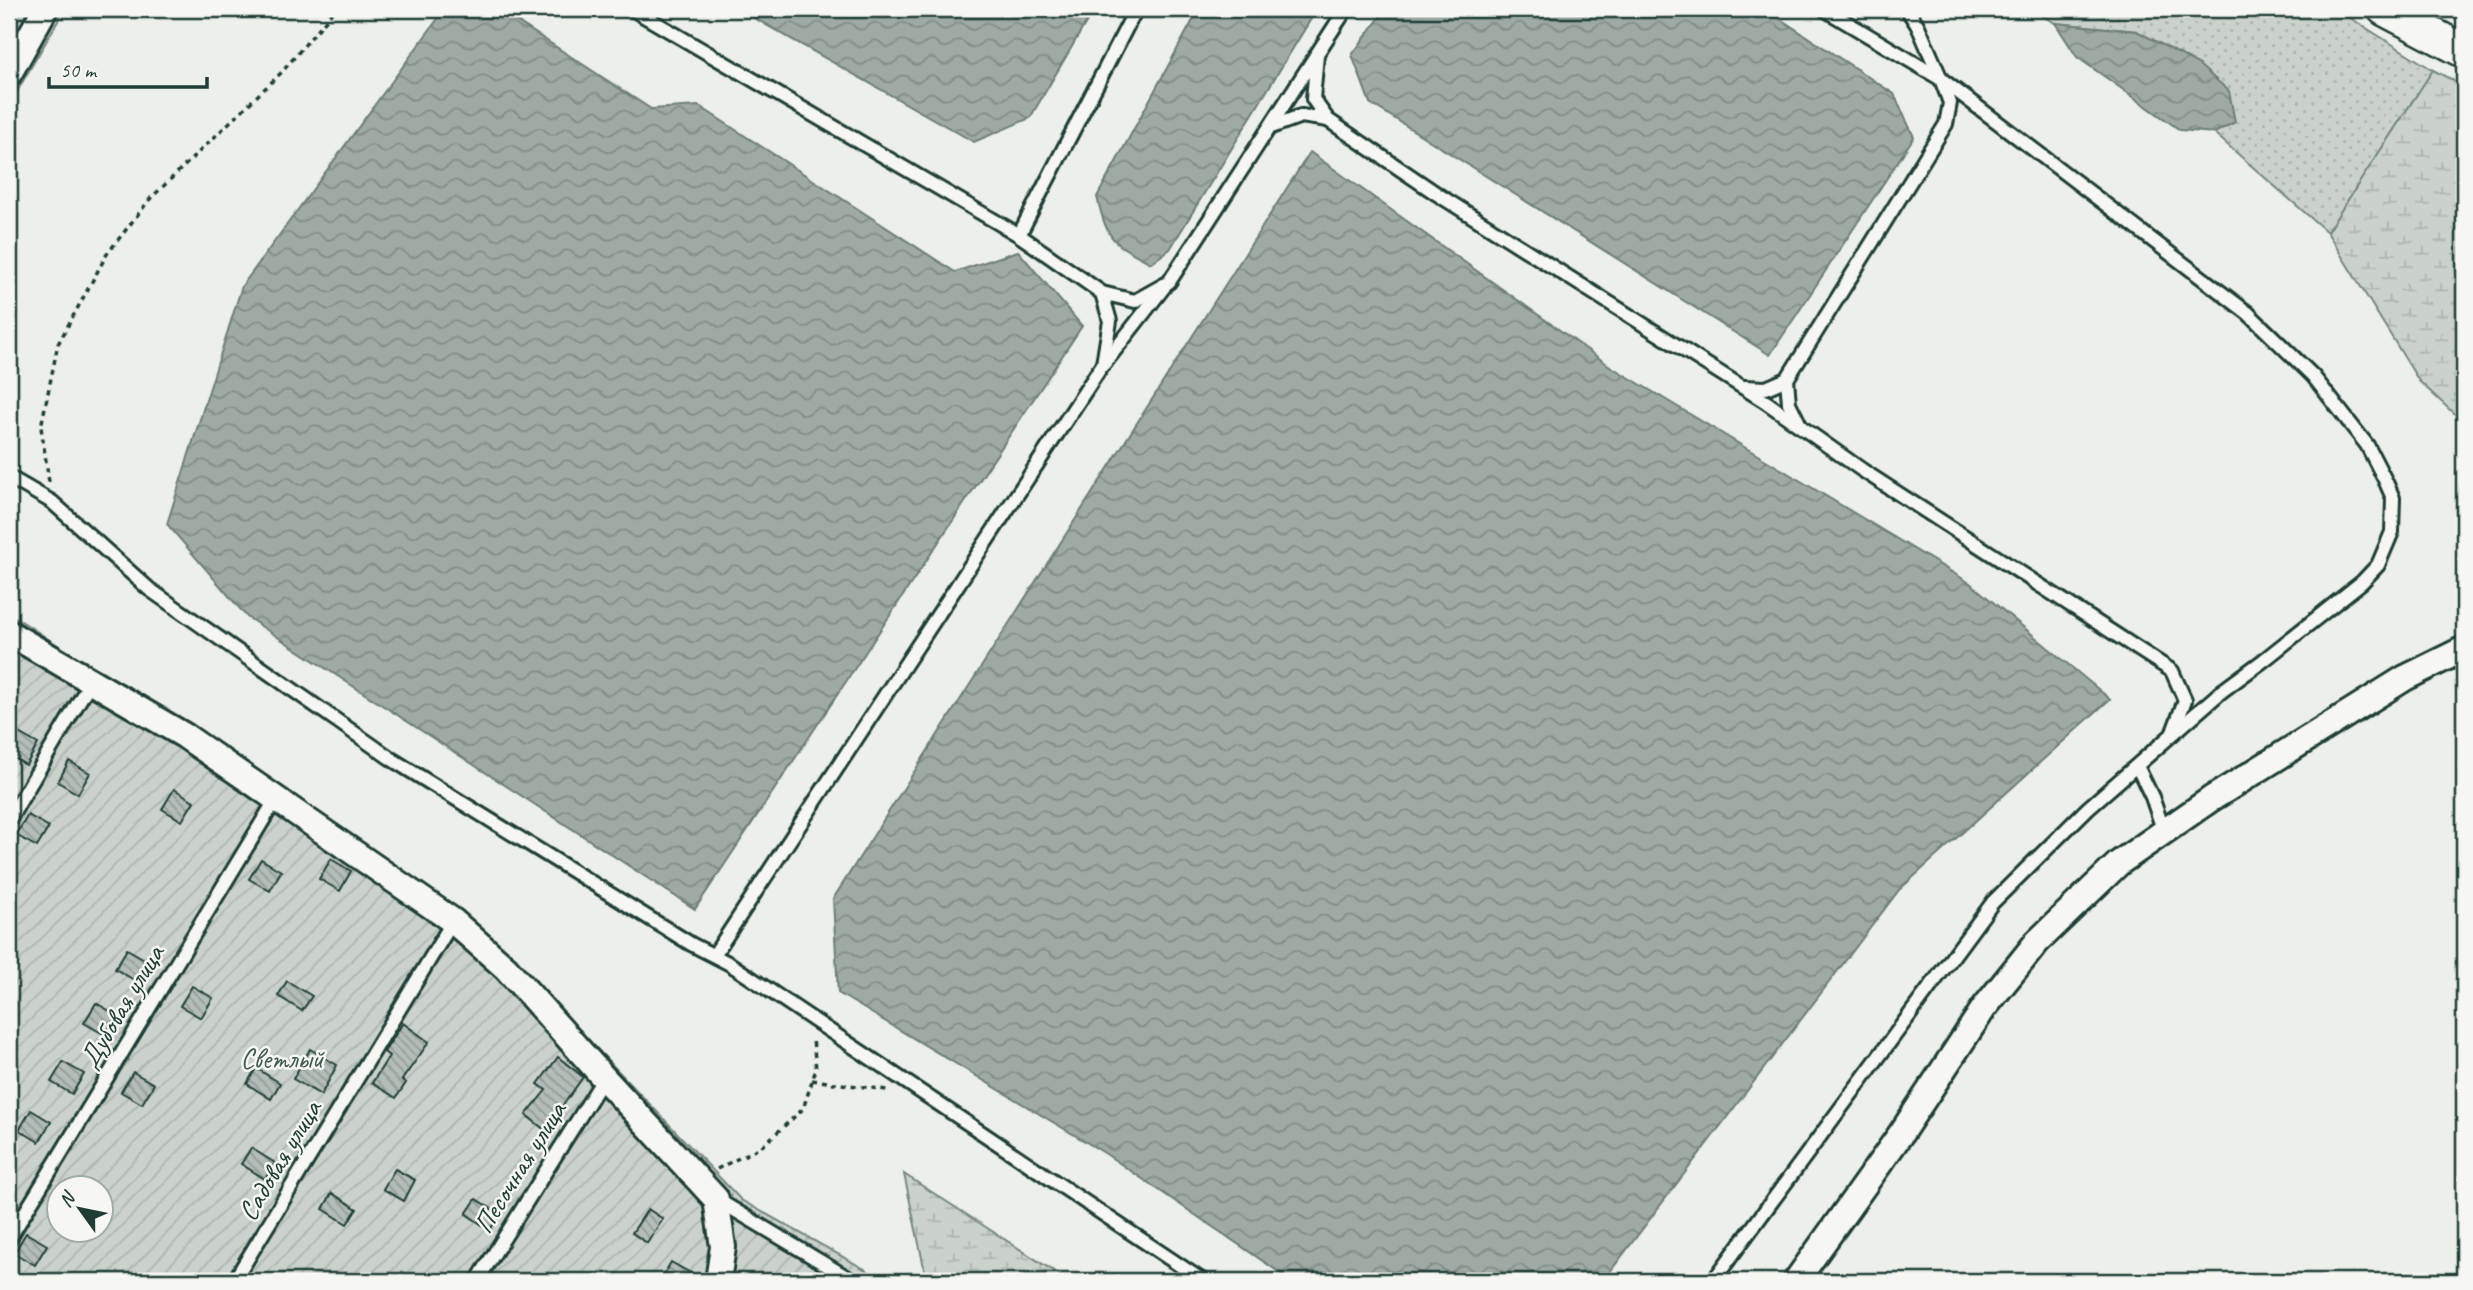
<svg xmlns="http://www.w3.org/2000/svg" width="2473" height="1290" viewBox="0 0 2473 1290" font-family="Caveat,sans-serif">
<style>
.grass{fill:url(#grass-dots);stroke:#758880;stroke-width:2}
.wetland{fill:url(#wetland-marsh);stroke:#758880;stroke-width:2}
.garden{fill:url(#garden-furrows);stroke:#758880;stroke-width:2;fill-rule:evenodd}
.water{fill:url(#water-waves);stroke:#6c7e77;stroke-width:2}
.building{fill:url(#building-back-hatch);stroke:#1f3d34;stroke-width:2}
.lines{fill:none;stroke-linecap:round;stroke-linejoin:round}
.service-casing{stroke:#1f3d34;stroke-width:18}
.minor-casing{stroke:#1f3d34;stroke-width:30}
.tertiary-casing{stroke:#1f3d34;stroke-width:37}
.path{stroke:#1f3d34;stroke-width:3.5;stroke-dasharray:5 5;stroke-linecap:butt}
.service{stroke:#f6f6f2;stroke-width:12}
.minor{stroke:#f6f6f2;stroke-width:24}
.tertiary{stroke:#f6f6f2;stroke-width:32}
.labels{text-anchor:middle;stroke-width:5;stroke-linejoin:round;paint-order:stroke}
.street-label{font-size:28px;fill:#1f3d34;stroke:#f6f6f2}
.park-label{font-size:28px;fill:#415b52;stroke:#f6f6f2}
</style>
<defs>
<pattern id="grass-dots" width="8" height="8" patternUnits="userSpaceOnUse" patternTransform="scale(1.75)"><rect width="8" height="8" fill="#cbd2cc"/><path d="M2 2h.1M6 6h.1" fill="none" stroke="#aeb5b0" stroke-width="1.8" stroke-linecap="round"/></pattern>
<pattern id="wetland-marsh" width="20" height="14" patternUnits="userSpaceOnUse" patternTransform="scale(1.75)"><rect width="20" height="14" fill="#cbd2cc"/><path d="M1 5h8M5 5V1M11 12h8M15 12V8" fill="none" stroke="#aeb5b0"/></pattern>
<pattern id="garden-furrows" width="10" height="10" patternUnits="userSpaceOnUse" patternTransform="scale(1.75)"><rect width="10" height="10" fill="#cbd2cc"/><path d="M-1 1l2-2M0 10L10 0M9 11l2-2" fill="none" stroke="#aeb5b0"/></pattern>
<pattern id="water-waves" width="16" height="10" patternUnits="userSpaceOnUse" patternTransform="scale(1.75)"><rect width="16" height="10" fill="#9faaa4"/><path d="M0 5q4-4 8 0t8 0" fill="none" stroke="#818c86"/></pattern>
<pattern id="building-back-hatch" width="6" height="6" patternUnits="userSpaceOnUse" patternTransform="scale(1.75)"><rect width="6" height="6" fill="#b4bdb8"/><path d="M-1 5l2 2M0 0l6 6M5-1l2 2" fill="none" stroke="#929b96"/></pattern>
</defs>
<rect width="100%" height="100%" fill="#edefea"/>
<filter id="ink" filterUnits="userSpaceOnUse"><feTurbulence type="fractalNoise" baseFrequency=".0143" numOctaves="2"/><feDisplacementMap in="SourceGraphic" scale="14" xChannelSelector="R" yChannelSelector="G"/><feConvolveMatrix kernelMatrix="1 2 1 2 8 2 1 2 1" color-interpolation-filters="sRGB"/></filter>
<g filter="url(#ink)">
<polygon class="grass" points="2030,9 2336,9 2433,70 2327,232 2214,133 2235,122 2137,31 2055,23"/>
<g class="wetland">
<polygon points="2433,70 2464,86 2464,423 2419,381 2327,232"/>
<polygon points="904,1174 1069,1281 927,1281"/>
</g>
<g class="garden">
<polygon points="9,9 65,9 9,105"/>
<path d="M 9,613 L 455,906 L 525,973 L 741,1200 L 886,1281 L 9,1281 ZM 60,1188 L 102,1188 L 102,1230 L 60,1230 Z"/>
</g>
<g class="water">
<polygon points="445,9 498,9 651,109 699,106 955,272 1018,251 1082,326 695,909 247,617 167,524 242,286"/>
<polygon points="738,9 1094,9 1030,118 974,142"/>
<path d="M 1199,9 L 1317,9 L 1170,249 L 1151,263 C 1111,242 1108,241 1097,197 Z"/>
<polygon points="1386,9 1765,9 1894,94 1914,137 1770,355 1370,103 1352,55"/>
<polygon points="2055,23 2137,31 2198,64 2229,91 2235,122 2214,133 2180,130 2077,57"/>
<polygon points="1310,152 1610,366 1970,583 2110,699 1899,890 1603,1281 1292,1281 1106,1154 838,993 833,899"/>
</g>
<g class="building">
<polygon points="17,732 38,744 26,765 9,755 9,746"/>
<polygon points="69,761 90,773 78,794 58,782"/>
<polygon points="174,789 194,801 182,821 162,809"/>
<polygon points="28,815 49,827 37,847 16,835"/>
<polygon points="261,859 281,871 270,891 249,879"/>
<polygon points="331,859 351,871 340,891 319,879"/>
<polygon points="127,949 148,961 136,981 115,969"/>
<polygon points="287,981 312,996 302,1011 278,996"/>
<polygon points="192,986 213,998 201,1018 180,1006"/>
<polygon points="96,1003 117,1015 105,1035 84,1023"/>
<polygon points="403,1023 429,1042 402,1080 406,1083 396,1098 372,1083 389,1056 384,1052"/>
<polygon points="310,1049 337,1065 321,1095 293,1079"/>
<polygon points="558,1057 583,1077 559,1111 560,1112 545,1130 526,1115 546,1090 538,1084"/>
<polygon points="63,1062 84,1074 72,1094 51,1082"/>
<polygon points="256,1068 280,1083 271,1099 247,1084"/>
<polygon points="133,1072 154,1084 142,1104 121,1092"/>
<polygon points="31,1110 51,1122 39,1142 19,1130"/>
<polygon points="251,1148 275,1163 265,1179 241,1164"/>
<polygon points="395,1169 415,1180 404,1201 383,1189"/>
<polygon points="332,1193 357,1209 347,1224 323,1209"/>
<polygon points="476,1199 500,1214 490,1230 466,1214"/>
<polygon points="648,1209 663,1219 647,1243 632,1233"/>
<polygon points="26,1233 47,1245 35,1265 14,1253"/>
<polygon points="671,1262 703,1280 703,1281 660,1281"/>
</g>
<g class="lines">
<defs>
<g id="service">
<polyline points="632,9 1019,235 1102,293 1135,301 1169,282 1346,9"/>
<polyline points="1317,55 1313,99 1328,120 1437,194 1766,402 1862,470 2172,671 2185,700 2173,732"/>
<polyline points="1271,127 1301,116 1328,120"/>
<polyline points="1019,235 1136,9"/>
<polyline points="1104,364 1164,287"/>
<polyline points="1787,379 1789,403 1800,425"/>
<polyline points="1745,387 1766,388 1787,379 1946,124 1950,103 1941,79 1824,9"/>
<polyline points="9,477 52,502 149,589 393,760 691,944 730,964 1203,1281"/>
<polyline points="2137,766 2152,797 2164,832"/>
<polyline points="9,820 91,681"/>
<polyline points="714,955 1103,364 1110,321 1102,293"/>
<polyline points="716,1199 853,1281"/>
<polyline points="9,1239 276,799"/>
<polyline points="234,1281 453,921"/>
<polyline points="477,1281 604,1078"/>
<polyline points="1713,1281 1993,902 2088,808 2222,691 2264,660 2362,582 2378,565 2392,532 2393,498 2385,480 2367,445 2313,376 2248,313 1941,79 1918,26 1907,9"/>
</g>
<g id="minor">
<polyline points="9,74 45,9"/>
<polyline points="9,633 185,736 453,921 506,968 604,1078 716,1199 723,1247 718,1281"/>
<polyline points="1796,1281 1900,1135 1984,1008 2037,942 2119,863 2211,799 2405,678 2464,649"/>
</g>
<polyline id="tertiary" points="2384,9 2464,51"/>
</defs>
<use href="#service" class="service-casing"/>
<use href="#minor" class="minor-casing"/>
<use href="#tertiary" class="tertiary-casing"/>
<g class="path">
<polyline points="49,482 41,427 58,344 107,254 150,199 282,72 335,9"/>
<polyline points="812,1080 887,1090"/>
<polyline points="717,1169 761,1147 803,1109 816,1069 813,1039"/>
</g>
<use href="#service" class="service"/>
<use href="#minor" class="minor"/>
<use href="#tertiary" class="tertiary"/>
</g>
</g>
<g class="labels">
<g class="street-label">
<text transform="translate(121 1006) rotate(-59)" y="10">Дубовая улица</text>
<text transform="translate(279 1160) rotate(-59)" y="10">Садовая улица</text>
<text transform="translate(519 1167) rotate(-58)" y="10">Песочная улица</text>
</g>
<g class="park-label">
<text x="282" y="1068">Светлый</text>
</g>
</g>
<rect width="2473" height="1290" fill="none" stroke="#f6f6f2" stroke-width="35"/>
<rect x="18" y="18" width="2438" height="1255" fill="none" stroke="#1f3d34" stroke-width="2.5" filter="url(#ink)"/>
<g transform="translate(80 1209) rotate(303)"><circle r="33" fill="#f6f6f2" stroke="#a0aca6" stroke-width="2"/>
<path d="M0-5L12 26L0 18L-12 26Z" fill="#1f3d34"/>
<text y="-10" font-size="19" font-weight="bold" text-anchor="middle" fill="#1f3d34">N</text>
</g>
<path d="M49 77v10h158v-10" fill="none" stroke="#1f3d34" stroke-width="3.5"/>
<text x="60" y="77" font-size="21" fill="#1f3d34" stroke="#f6f6f2" stroke-width="5" paint-order="stroke">50 m</text>
</svg>
